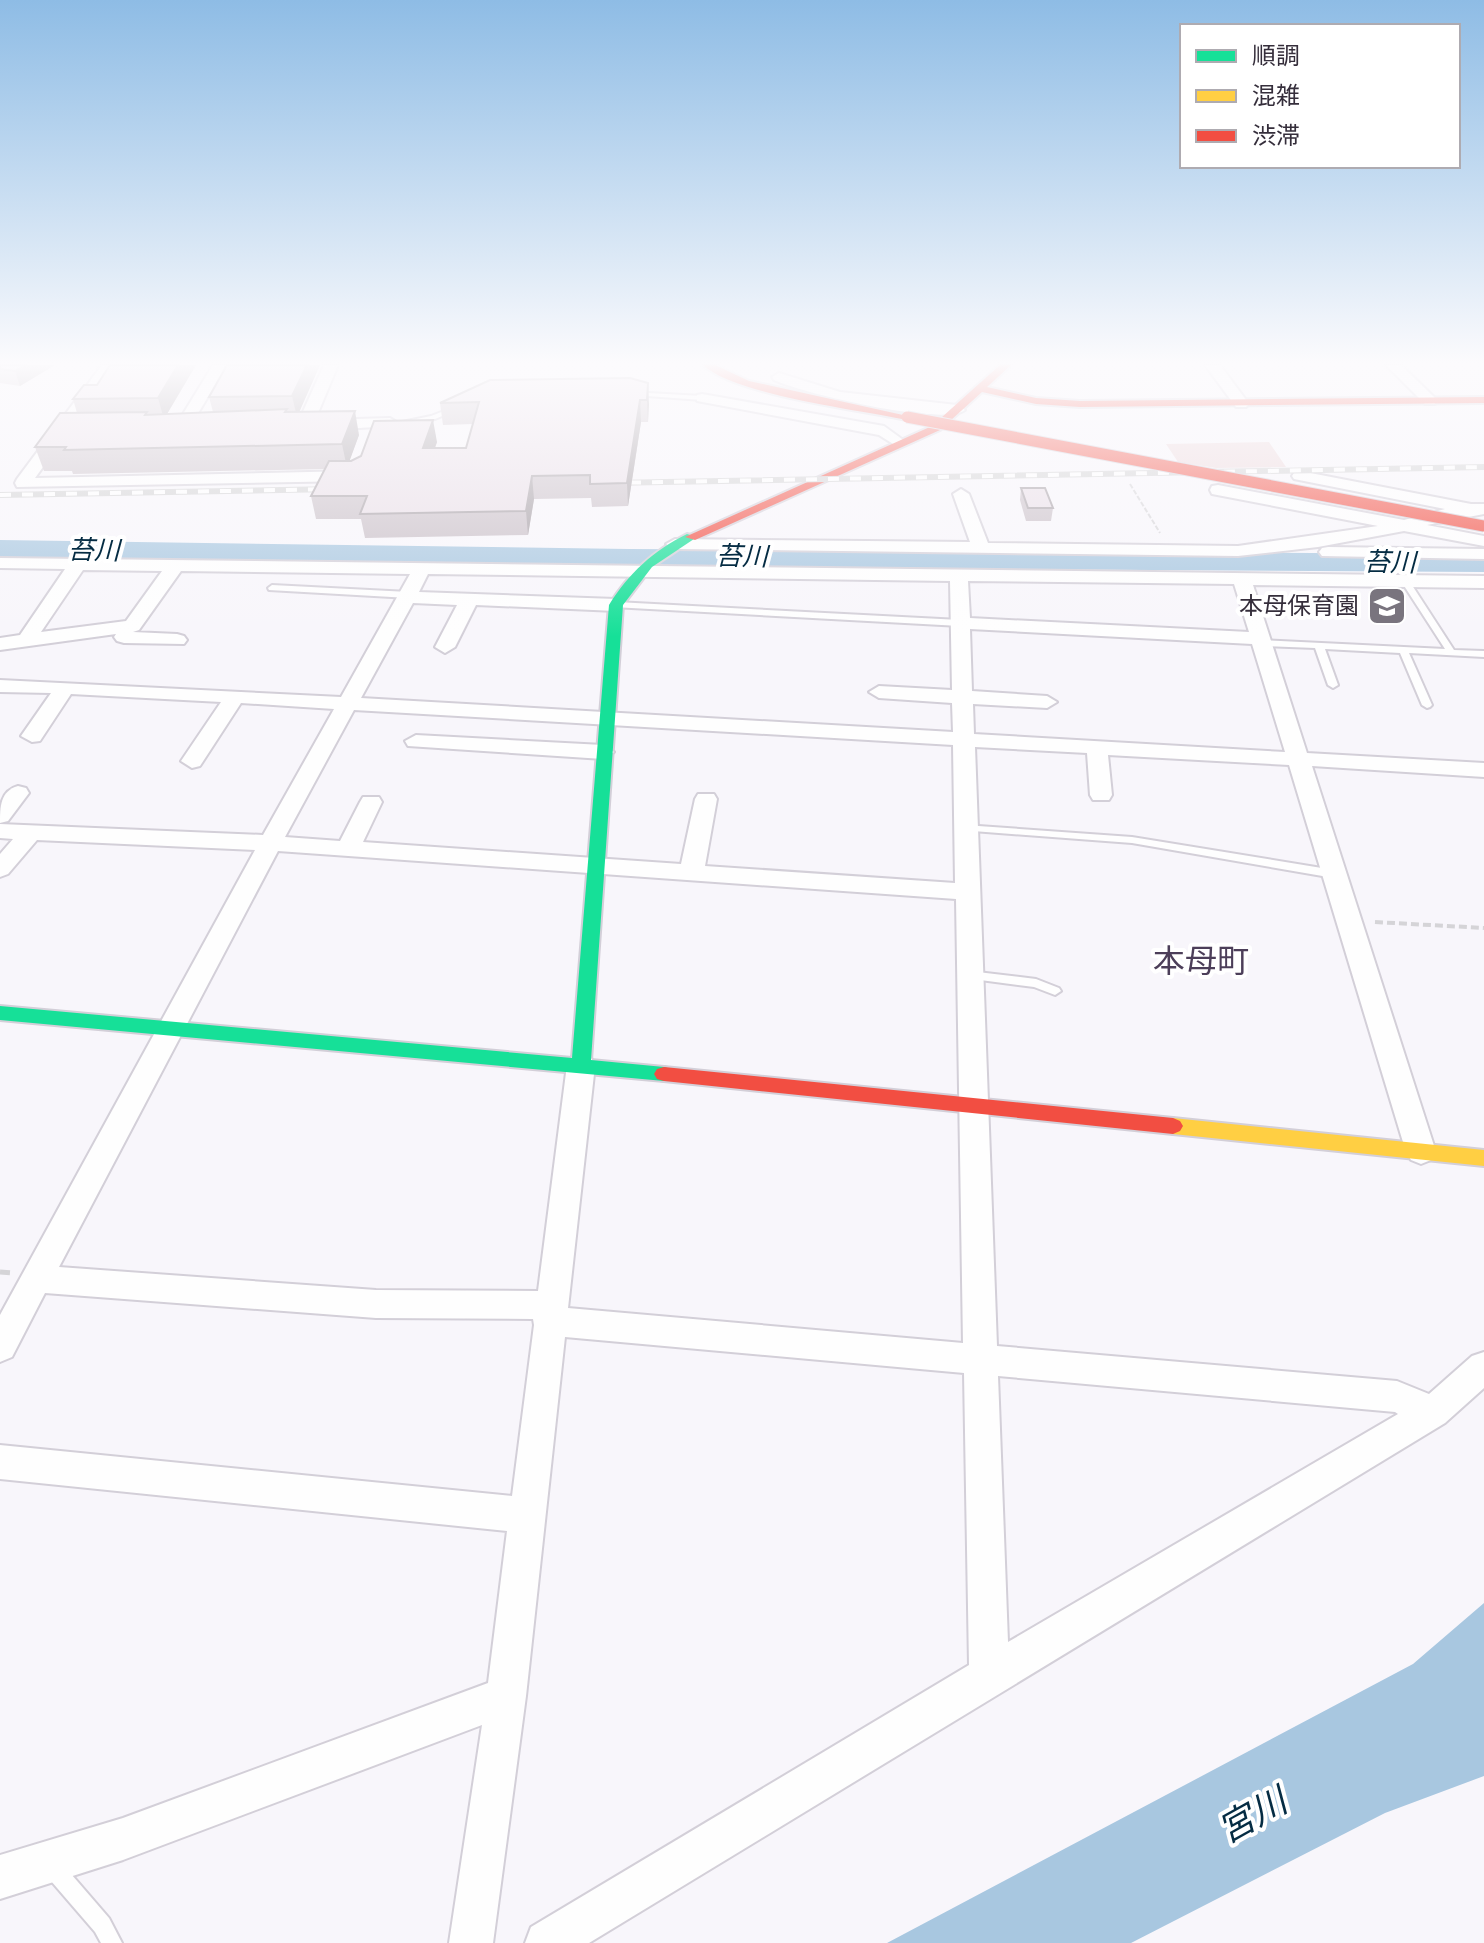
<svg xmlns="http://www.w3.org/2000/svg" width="1484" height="1943" viewBox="0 0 1484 1943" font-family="Quicksand,'Noto Sans JP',sans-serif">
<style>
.green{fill:#ecd6d9}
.water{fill:#a8c7e0}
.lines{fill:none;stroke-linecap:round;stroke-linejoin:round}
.river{fill:#a8c7e0;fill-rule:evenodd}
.lane-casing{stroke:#d3cfd8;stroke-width:4}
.street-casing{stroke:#d3cfd8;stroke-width:4}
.fast-casing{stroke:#d3cfd8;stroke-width:4}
.slow-casing{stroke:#d3cfd8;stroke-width:4}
.jam-casing{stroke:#d3cfd8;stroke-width:4}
.path-far2{stroke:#d5d4d7;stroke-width:2;stroke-dasharray:5 2;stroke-linecap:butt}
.path-far1{stroke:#d5d4d7;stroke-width:4;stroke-dasharray:8 4;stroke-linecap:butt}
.path{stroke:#d5d4d7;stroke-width:5;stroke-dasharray:10 5;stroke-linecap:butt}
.lane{fill:#fefefe;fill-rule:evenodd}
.street{fill:#fefefe;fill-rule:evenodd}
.fast{fill:#16e098;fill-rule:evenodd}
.slow{fill:#ffcf43;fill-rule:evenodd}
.jam{fill:#f24e42;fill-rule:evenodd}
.rail-casing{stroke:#d0d0d1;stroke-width:6}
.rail{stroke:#fff;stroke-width:4;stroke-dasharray:11;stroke-linecap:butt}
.jam-bridge-casing{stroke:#d3cfd8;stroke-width:13;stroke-linecap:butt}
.jam-bridge{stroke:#f24e42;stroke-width:11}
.wall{fill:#c8bec6}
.shaded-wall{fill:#a29ba1}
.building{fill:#e8dde6;stroke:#a29ba1;stroke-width:2}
.labels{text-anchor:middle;stroke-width:8;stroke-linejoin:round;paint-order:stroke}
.far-poi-label{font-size:24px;fill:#352e3b;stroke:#fff;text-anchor:end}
.far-water-label{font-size:26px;font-style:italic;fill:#052c43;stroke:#fff}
.quarter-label{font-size:32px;fill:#4c3e59;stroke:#fff}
.near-water-label{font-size:36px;font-style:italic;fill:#052c43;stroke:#fff}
</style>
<rect width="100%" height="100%" fill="#f8f6fb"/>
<polygon class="green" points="1269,442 1286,467 1216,468 1178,462 1166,444"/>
<polygon class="water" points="1484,1603 1484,1776 1385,1813 1131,1943 887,1943 1413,1664"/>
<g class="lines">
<polygon class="river" points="0,540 629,549 1484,554 1484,572 629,567 0,558"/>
<defs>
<g id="lane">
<polygon points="631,392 702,396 705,398 702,400 633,395 630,393"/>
<polygon points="457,406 460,408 459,409 435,419 406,424 402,422 431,416"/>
<polygon points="1405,578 1408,579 1454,650 1484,651 1484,657 1409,653 1432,705 1430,707 1427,708 1422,705 1400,653 1325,649 1338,685 1333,688 1328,685 1315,648 1262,646 1257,643 1262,640 1445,649 1401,581"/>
<polygon points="272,585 409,592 413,595 409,598 269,590 268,588"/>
<polygon points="616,602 960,620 964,623 960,626 613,607 613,603"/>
<polygon points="964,825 1132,837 1334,870 1340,874 1334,878 1132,843 960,830 959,828 960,826"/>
<polygon points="969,971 1036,979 1059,988 1061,991 1055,995 1034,987 965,978 963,975 965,972"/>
<polygon points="52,1857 59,1860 109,1918 122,1943 101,1943 95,1932 45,1874 42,1867 45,1860"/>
</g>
<g id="street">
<polygon points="102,365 117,365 35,478 353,471 361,476 353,481 17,487 15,483 17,479"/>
<polygon points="213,365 227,365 188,430 178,430 175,427"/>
<polygon points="324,365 338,365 313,425 310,428 300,428 297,425"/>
<polygon points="1205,365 1220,365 1249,404 1246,407 1236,407"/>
<polygon points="1386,365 1401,365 1435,398 1435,404 1425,404"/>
<path d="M 779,373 L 840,392 L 957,405 L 965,410 C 944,427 801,393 774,380 L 772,377 Z"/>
<polygon points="702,394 884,426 906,442 898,447 879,435 697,401 697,395"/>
<polygon points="390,418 398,423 395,426 322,430 314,425 322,420"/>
<polygon points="1300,471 1471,504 1484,504 1484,514 1427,525 1484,536 1484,546 1404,531 1318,547 1238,556 675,549 666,544 675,539 970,542 953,494 961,489 969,494 988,543 1238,546 1378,526 1212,494 1210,490 1212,486 1218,485 1404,520 1445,509 1294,479 1292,476 1294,473"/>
<polygon points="1328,547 1484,549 1484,559 1322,556 1319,552 1322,548"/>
<path d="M 0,558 L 1484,576 L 1484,588 L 1253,585 L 1307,753 L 1484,763 L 1484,777 L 1312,766 L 1436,1152 L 1431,1160 L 1421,1164 L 1411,1160 L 1406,1152 L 1289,765 L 1108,755 L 1112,795 L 1109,800 L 1093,800 L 1090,795 L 1087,753 L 975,747 L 997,1346 L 1397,1381 L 1429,1394 L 1472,1356 L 1484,1352 L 1484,1388 L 1445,1423 L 589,1943 L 525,1943 L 531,1927 L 969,1665 L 964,1373 L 565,1337 L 526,1696 L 493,1943 L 449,1943 L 482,1725 L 123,1860 L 0,1899 L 0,1855 L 123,1818 L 488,1683 L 507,1531 L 0,1479 L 0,1445 L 512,1496 L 534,1325 L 533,1319 L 376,1318 L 45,1293 L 12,1357 L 0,1362 L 0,1315 L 255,850 L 37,840 L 8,874 L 0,877 L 0,854 L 13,839 L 0,838 L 0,824 L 263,835 L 334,709 L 241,703 L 200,766 L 192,768 L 181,761 L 221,702 L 71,694 L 40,741 L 32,742 L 21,736 L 51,693 L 0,692 L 0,680 L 341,697 L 410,574 L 181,571 L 139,630 L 133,632 L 177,634 L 184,636 L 187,640 L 184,644 L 124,643 L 117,641 L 114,637 L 116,634 L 0,650 L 0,638 L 20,635 L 65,569 L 0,568 ZM 83,570 L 162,571 L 126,621 L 41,632 ZM 428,574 L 950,581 L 952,690 L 879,686 L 869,692 L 879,698 L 952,703 L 953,732 L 361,698 L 413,603 L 457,605 L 435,647 L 445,653 L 455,647 L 476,605 L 616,611 L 625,605 L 616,599 L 419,592 ZM 968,581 L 1234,584 L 1249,632 L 970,618 ZM 970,629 L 1252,644 L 1285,752 L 974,734 L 973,704 L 1047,708 L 1057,702 L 1047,696 L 972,691 ZM 354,710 L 953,745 L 955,883 L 705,866 L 717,799 L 714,794 L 698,794 L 695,799 L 681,864 L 363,842 L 382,802 L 379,797 L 363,797 L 360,802 L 340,841 L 285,837 ZM 278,851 L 956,899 L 963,1343 L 568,1308 L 595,1065 L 591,1058 L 581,1055 L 571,1058 L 567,1065 L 538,1291 L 376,1290 L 59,1267 ZM 998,1376 L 1395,1412 L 1398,1414 L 1008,1642 Z"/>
<polygon points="416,735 603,745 614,752 603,759 408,746 405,741"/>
<path d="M 18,786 L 26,788 L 29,793 L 8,821 L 0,823 C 0,807 0,791 18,786 Z"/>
</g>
<path id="fast" d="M 687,534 L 697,537 L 652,567 L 623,605 L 591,1060 L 664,1067 L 671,1069 L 674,1074 L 671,1079 L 664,1081 L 0,1020 L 0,1006 L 572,1058 L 609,605 C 629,573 653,551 687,534 Z"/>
<polygon id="slow" points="1173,1118 1484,1150 1484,1166 1173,1134 1166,1131 1163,1126 1166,1121"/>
<g id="jam">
<path d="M 703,365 L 715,365 L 749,381 L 912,417 L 907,420 C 860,410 735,395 703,365 Z"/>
<polygon points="1000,365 1011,365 987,387 1036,398 1080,401 1484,397 1484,403 1080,407 1036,404 982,392 940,430 695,540 685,537 932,426"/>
<polygon points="664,1067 1173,1118 1180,1121 1183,1126 1180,1131 1173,1134 664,1081 657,1079 654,1074 657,1069"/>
</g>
</defs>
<use href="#lane" class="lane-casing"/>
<use href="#street" class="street-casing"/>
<use href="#fast" class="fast-casing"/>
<use href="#slow" class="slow-casing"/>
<use href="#jam" class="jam-casing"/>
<polyline class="path-far2" points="1130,484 1160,533"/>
<polyline class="path-far1" points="1375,922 1484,928"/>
<polyline class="path" points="0,1272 13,1273"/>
<use href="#lane" class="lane"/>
<use href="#street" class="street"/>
<use href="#fast" class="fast"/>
<use href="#slow" class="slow"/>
<use href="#jam" class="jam"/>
<defs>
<g id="rail">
<polyline points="608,483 1484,467"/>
<polyline points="0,495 336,489"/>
</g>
</defs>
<use href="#rail" class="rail-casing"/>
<use href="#rail" class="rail"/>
<defs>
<polyline id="jam-bridge" points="907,417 1484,526"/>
</defs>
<use href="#jam-bridge" class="jam-bridge-casing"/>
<use href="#jam-bridge" class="jam-bridge"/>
</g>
<g class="wall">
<polygon points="0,365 55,365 20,386 0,383"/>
<polygon points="196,365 167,414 213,412 209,397 320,365 299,412 359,435 349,461 437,442 435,448 466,448 473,424 443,425 440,403 648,383 648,422 641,422 628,506 592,507 591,498 534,499 528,535 365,538 361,519 316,519 311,496 325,469 73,474 72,471 44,471 35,447 77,413 73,399"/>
<polygon points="1021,488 1053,508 1051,521 1026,521 1020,500"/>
</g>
<g class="shaded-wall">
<polygon points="25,365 55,365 20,386 15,371"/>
<polygon points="178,365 196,365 164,419 158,398"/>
<polygon points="307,365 320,365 297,417 292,396"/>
<polygon points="648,383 649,405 648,422 647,400"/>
<polygon points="640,400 641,422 628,506 627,483"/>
<polygon points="355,411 359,435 347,468 342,444"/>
<polygon points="433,420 437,442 426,471 423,448"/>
<polygon points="532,476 534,499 528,535 526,511"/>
</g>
<g class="building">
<polygon points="0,365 25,365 15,371 0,369"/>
<polygon points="110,365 178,365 158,398 73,399 84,385 97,385"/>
<polygon points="227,365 307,365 292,396 209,397"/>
<polygon points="630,378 648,383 647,400 640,400 627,483 590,484 590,475 532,476 526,511 360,514 367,496 311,496 329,461 351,461 361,456 374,421 433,420 423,448 466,448 479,402 440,403 490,380"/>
<polygon points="287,409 285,412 355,411 342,444 64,450 66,447 35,447 60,413 147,412 145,415"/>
<polygon points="1021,488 1045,488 1053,508 1028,508"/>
</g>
<linearGradient id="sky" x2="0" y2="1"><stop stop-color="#8ebce5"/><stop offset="0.57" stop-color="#fcfbfd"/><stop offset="1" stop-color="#fcfbfd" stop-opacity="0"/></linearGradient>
<rect width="1484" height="637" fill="url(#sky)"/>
<defs>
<symbol id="school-square" viewBox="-11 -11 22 22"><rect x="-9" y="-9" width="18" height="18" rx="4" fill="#79747e" stroke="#fff"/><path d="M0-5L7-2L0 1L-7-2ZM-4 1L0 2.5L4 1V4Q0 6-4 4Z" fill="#fff"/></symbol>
</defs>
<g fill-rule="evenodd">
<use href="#school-square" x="1365" y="584" width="44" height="44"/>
</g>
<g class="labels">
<g class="far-poi-label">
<text x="1359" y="614">本母保育園</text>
</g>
<g class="far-water-label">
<text transform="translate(94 550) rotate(1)" y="9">苔川</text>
<text transform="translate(742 556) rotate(1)" y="9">苔川</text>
<text transform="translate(1390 562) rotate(1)" y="9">苔川</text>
</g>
<g class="quarter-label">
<text x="1201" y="972">本母町</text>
</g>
<g class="near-water-label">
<text transform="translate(1252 1815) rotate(-29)" y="13">宮川</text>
</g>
</g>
<rect x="1180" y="24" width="280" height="144" fill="#ffffff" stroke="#aeabb1" stroke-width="2"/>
<rect x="1196" y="50" width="40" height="12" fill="#16e098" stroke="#aeabb1" stroke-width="2"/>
<text x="1252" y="64" font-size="24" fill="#352e3b">順調</text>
<rect x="1196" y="90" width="40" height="12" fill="#ffcf43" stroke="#aeabb1" stroke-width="2"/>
<text x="1252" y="104" font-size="24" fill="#352e3b">混雑</text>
<rect x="1196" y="130" width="40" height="12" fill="#f24e42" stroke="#aeabb1" stroke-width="2"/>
<text x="1252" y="144" font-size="24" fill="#352e3b">渋滞</text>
</svg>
